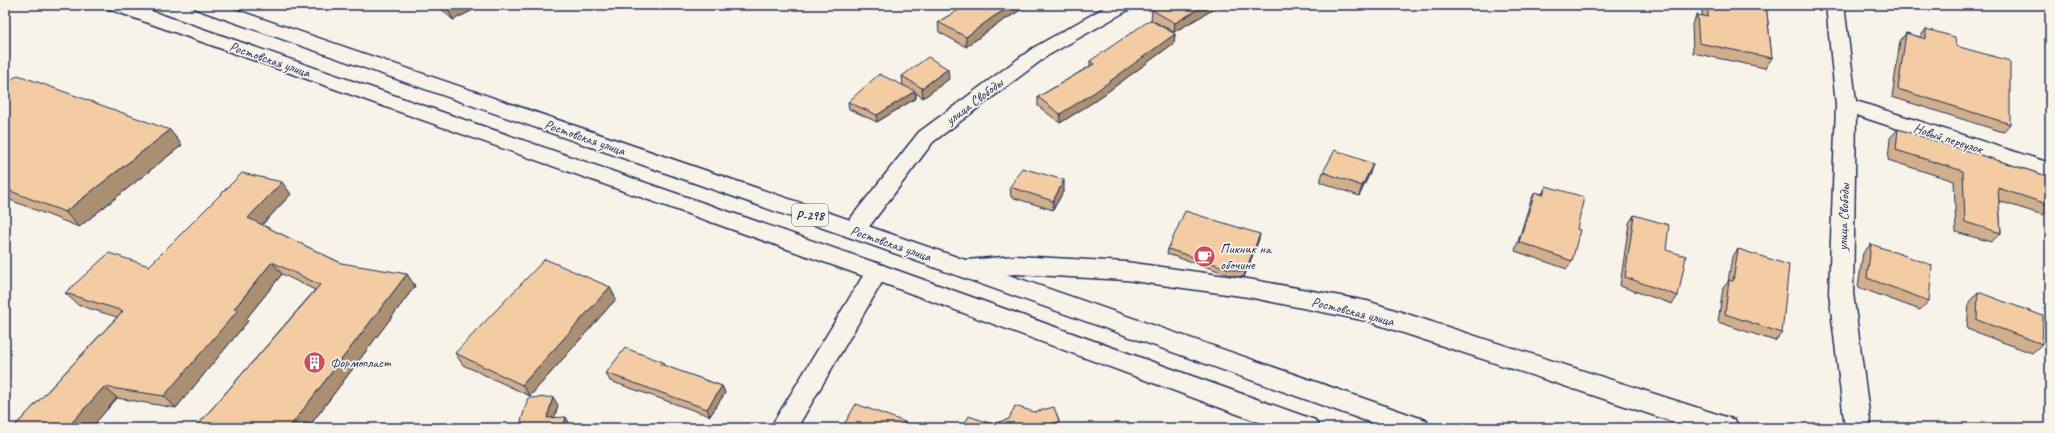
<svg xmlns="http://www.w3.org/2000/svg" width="2055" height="433" viewBox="0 0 2055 433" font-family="Caveat,sans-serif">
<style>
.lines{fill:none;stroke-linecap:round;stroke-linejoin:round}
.minor-casing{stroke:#1b2f5e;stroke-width:3}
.trunk-casing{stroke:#1b2f5e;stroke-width:3}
.minor{fill:#f7f3e8;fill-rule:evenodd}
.trunk{fill:#f7f3e8;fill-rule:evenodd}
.wall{fill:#d1af8c;stroke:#1b2f5e}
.shaded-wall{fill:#aa8f72;stroke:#1b2f5e}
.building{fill:#f3cca3;stroke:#1b2f5e}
.labels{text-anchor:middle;stroke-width:3.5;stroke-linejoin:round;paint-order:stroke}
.shield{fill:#f7f3e8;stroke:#5d6a87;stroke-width:1}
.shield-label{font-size:13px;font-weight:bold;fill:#1b2f5e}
.street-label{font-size:14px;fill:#1b2f5e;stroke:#f7f3e8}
.poi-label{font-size:14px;fill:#1b2f5e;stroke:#f7f3e8;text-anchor:start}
</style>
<rect width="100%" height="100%" fill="#f7f3e8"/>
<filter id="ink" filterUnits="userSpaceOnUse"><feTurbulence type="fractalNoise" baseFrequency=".025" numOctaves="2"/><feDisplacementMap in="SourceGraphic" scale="8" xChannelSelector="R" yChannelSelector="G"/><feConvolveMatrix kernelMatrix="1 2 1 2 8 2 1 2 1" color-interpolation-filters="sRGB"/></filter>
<g filter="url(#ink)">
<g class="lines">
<defs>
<g id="minor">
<polygon points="1109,5 1132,5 1130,9 1047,56 933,142 862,236 854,238 846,236 843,230 846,224 919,132 1033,48"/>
<polygon points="1826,5 1844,5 1856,101 2050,163 2050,179 1856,115 1853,293 1871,428 1845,428 1829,293 1836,105"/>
<polygon points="1016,256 1126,262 1248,279 1367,301 1726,417 1735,420 1739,428 1692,428 1367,321 1248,297 1126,280 1016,274 966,278 958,275 955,269 958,263 966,260"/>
<polygon points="877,263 885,266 888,272 797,428 770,428 869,266"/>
</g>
<g id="trunk">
<polygon points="107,5 134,5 885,266 1315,420 1319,428 1275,428 869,278 109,9"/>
<polygon points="194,5 222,5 862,224 1417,417 1426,420 1430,428 1386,428 846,236 196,9"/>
</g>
</defs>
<use href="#minor" class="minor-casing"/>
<use href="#trunk" class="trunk-casing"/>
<use href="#minor" class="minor"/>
<use href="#trunk" class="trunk"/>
</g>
<g class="wall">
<polygon points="437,5 483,5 453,20"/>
<polygon points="967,5 1027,5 1027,6 993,27 966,47 939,32 938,22"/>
<polygon points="1159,5 1221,5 1174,32 1151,20 1152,10"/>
<polygon points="1702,5 1766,5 1772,58 1765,68 1693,53 1692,24 1697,15 1702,16"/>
<polygon points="1926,29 1956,46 2010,124 2003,132 1892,97 1900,41 1906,33 1920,37"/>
<polygon points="1175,34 1174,43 1095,101 1060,123 1038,106 1038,97 1090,66 1090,61"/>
<polygon points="902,76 949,79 923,98 916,93 916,98 877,122 849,109 848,102 903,85"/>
<polygon points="5,84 182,145 79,227 5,198"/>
<polygon points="1898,129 2050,177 2050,208 2043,215 1999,201 2001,233 1991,242 1956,232 1954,181 1888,160 1890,138"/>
<polygon points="1323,172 1370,173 1359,196 1320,182"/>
<polygon points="1546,186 1577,229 1572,261 1567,269 1515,251 1531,200 1535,192 1542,194"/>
<polygon points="1010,187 1064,190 1053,210 1011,197"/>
<polygon points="291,194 262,225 341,263 415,286 308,428 195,428 315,290 282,274 246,319 248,321 176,408 117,398 91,428 18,428 15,426 117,317 78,305 65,293 149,266"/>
<polygon points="1634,215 1666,250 1678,296 1672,304 1620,286 1629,223"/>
<polygon points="1259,239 1244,277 1234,276 1167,254 1168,249"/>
<polygon points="1871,244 1929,301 1920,310 1858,287 1863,253"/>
<polygon points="1738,249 1782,333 1775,341 1718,322 1723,288 1728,282 1732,257"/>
<polygon points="1978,292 2042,344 2032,353 1967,329 1969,302"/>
<polygon points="616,299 530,396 463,365 455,353"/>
<polygon points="663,362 664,366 722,386 725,393 710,416 610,381 606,373"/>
</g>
<g class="shaded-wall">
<polygon points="459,5 483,5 453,20 448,10"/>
<polygon points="1013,5 1027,5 1027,6 993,27 966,47 966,37 993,17"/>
<polygon points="1206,5 1221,5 1174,32 1175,23"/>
<polygon points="1175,34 1174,43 1095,101 1060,123 1060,114"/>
<polygon points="948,69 949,79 923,98 922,88"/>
<polygon points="915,91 916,98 877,122 877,115"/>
<polygon points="170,130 182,145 79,227 65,212"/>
<polygon points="1373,164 1370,173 1359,196 1362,186"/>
<polygon points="1064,180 1064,190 1053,210 1053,201"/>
<polygon points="282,182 291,194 257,230 248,218"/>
<polygon points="1260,234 1259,239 1244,277 1245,272"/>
<polygon points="272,262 282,274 246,319 248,321 176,408 164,396 234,309"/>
<polygon points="407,274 415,286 308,428 289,428"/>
<polygon points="610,287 616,299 530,396 522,385"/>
<polygon points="722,386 725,393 710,416 707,409"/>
<polygon points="104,387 117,398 91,428 67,428"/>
<polygon points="553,397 558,405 552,427 547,418"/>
<polygon points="566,417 571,426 570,428 563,428"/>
<polygon points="1059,421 1058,428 1041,428"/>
<polygon points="905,422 906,428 901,428"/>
</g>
<g class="building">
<polygon points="443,5 459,5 448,10"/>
<polygon points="967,5 1013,5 993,17 966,37 938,22"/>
<polygon points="1159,5 1206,5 1175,23 1152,10"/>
<polygon points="1708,5 1766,5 1772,58 1699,43 1697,15 1708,17"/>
<polygon points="1150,20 1175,34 1095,92 1060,114 1038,97 1094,64 1090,61"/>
<polygon points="1926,29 1955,37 1956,46 2010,61 2010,124 1898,89 1906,33 1926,39"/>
<polygon points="928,57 948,69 922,88 902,76"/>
<polygon points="879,74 915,91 877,115 848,102"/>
<polygon points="18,75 170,130 65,212 5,189 5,84"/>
<polygon points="1898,129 2050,177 2050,205 1998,188 2001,233 1965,222 1963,171 1896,150"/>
<polygon points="1335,150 1373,164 1362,186 1323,172"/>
<polygon points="1022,168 1064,180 1053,201 1010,187"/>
<polygon points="242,173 282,182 248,218 341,263 407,274 289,428 195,428 320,285 272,262 234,309 238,310 164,396 104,387 67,428 25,428 15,426 123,311 65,293 109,253 149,266"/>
<polygon points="1546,186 1584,197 1577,229 1580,230 1572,261 1519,242 1535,192 1543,195"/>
<polygon points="1185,211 1260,234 1245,272 1236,271 1168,249"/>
<polygon points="1634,215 1669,225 1666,250 1686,256 1678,296 1625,277"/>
<polygon points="1871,244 1932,265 1929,301 1867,278"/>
<polygon points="1738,249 1789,265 1782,333 1725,314 1729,280 1733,281"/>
<polygon points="545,259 610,287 522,385 455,353"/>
<polygon points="1978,292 2043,316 2042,344 1977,320"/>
<polygon points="625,348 663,362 660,364 722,386 707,409 606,373"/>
<polygon points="553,397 547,418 566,417 563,428 519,428 528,398"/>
<polygon points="856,404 905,422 901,428 842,428"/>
<polygon points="1015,406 1034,412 1054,407 1059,421 1041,428 962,428 969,416 992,424 1009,419"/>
</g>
</g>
<defs>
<symbol id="cafe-disc" viewBox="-11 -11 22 22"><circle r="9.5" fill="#d1495b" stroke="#f7f3e8"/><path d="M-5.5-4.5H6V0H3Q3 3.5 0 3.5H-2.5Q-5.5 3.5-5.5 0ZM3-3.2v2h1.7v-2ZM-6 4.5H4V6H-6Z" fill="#fff"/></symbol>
<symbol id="building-disc" viewBox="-11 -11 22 22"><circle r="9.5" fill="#d1495b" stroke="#f7f3e8"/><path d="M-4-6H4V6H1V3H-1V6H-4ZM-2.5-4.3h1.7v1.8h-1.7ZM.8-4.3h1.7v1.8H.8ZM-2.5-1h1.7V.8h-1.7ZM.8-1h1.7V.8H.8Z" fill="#fff"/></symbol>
</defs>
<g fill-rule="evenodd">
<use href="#cafe-disc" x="1192" y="244" width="25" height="25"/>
<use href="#building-disc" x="302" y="350" width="25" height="25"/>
</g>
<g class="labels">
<rect class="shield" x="792" y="204" width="36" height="22" rx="3"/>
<g class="shield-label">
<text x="810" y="220">Р-298</text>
</g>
<g class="street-label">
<text transform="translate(270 59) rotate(19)" y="5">Ростовская улица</text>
<text transform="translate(974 101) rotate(-37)" y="5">улица Свободы</text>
<text transform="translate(585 137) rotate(19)" y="5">Ростовская улица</text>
<text transform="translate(1948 138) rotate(18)" y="5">Новый переулок</text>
<text transform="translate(1843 217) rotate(-88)" y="5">улица Свободы</text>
<text transform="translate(891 243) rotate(19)" y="5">Ростовская улица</text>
<text transform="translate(1353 311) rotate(14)" y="5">Ростовская улица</text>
</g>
<g class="poi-label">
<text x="1220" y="253">Пикник на<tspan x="1220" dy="16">обочине</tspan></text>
<text x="330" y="367">Формопласт</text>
</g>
</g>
<rect width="2055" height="433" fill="none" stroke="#f7f3e8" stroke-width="20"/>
<rect x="10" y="10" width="2035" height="413" fill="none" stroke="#1b2f5e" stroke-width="1.5" filter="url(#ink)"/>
</svg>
